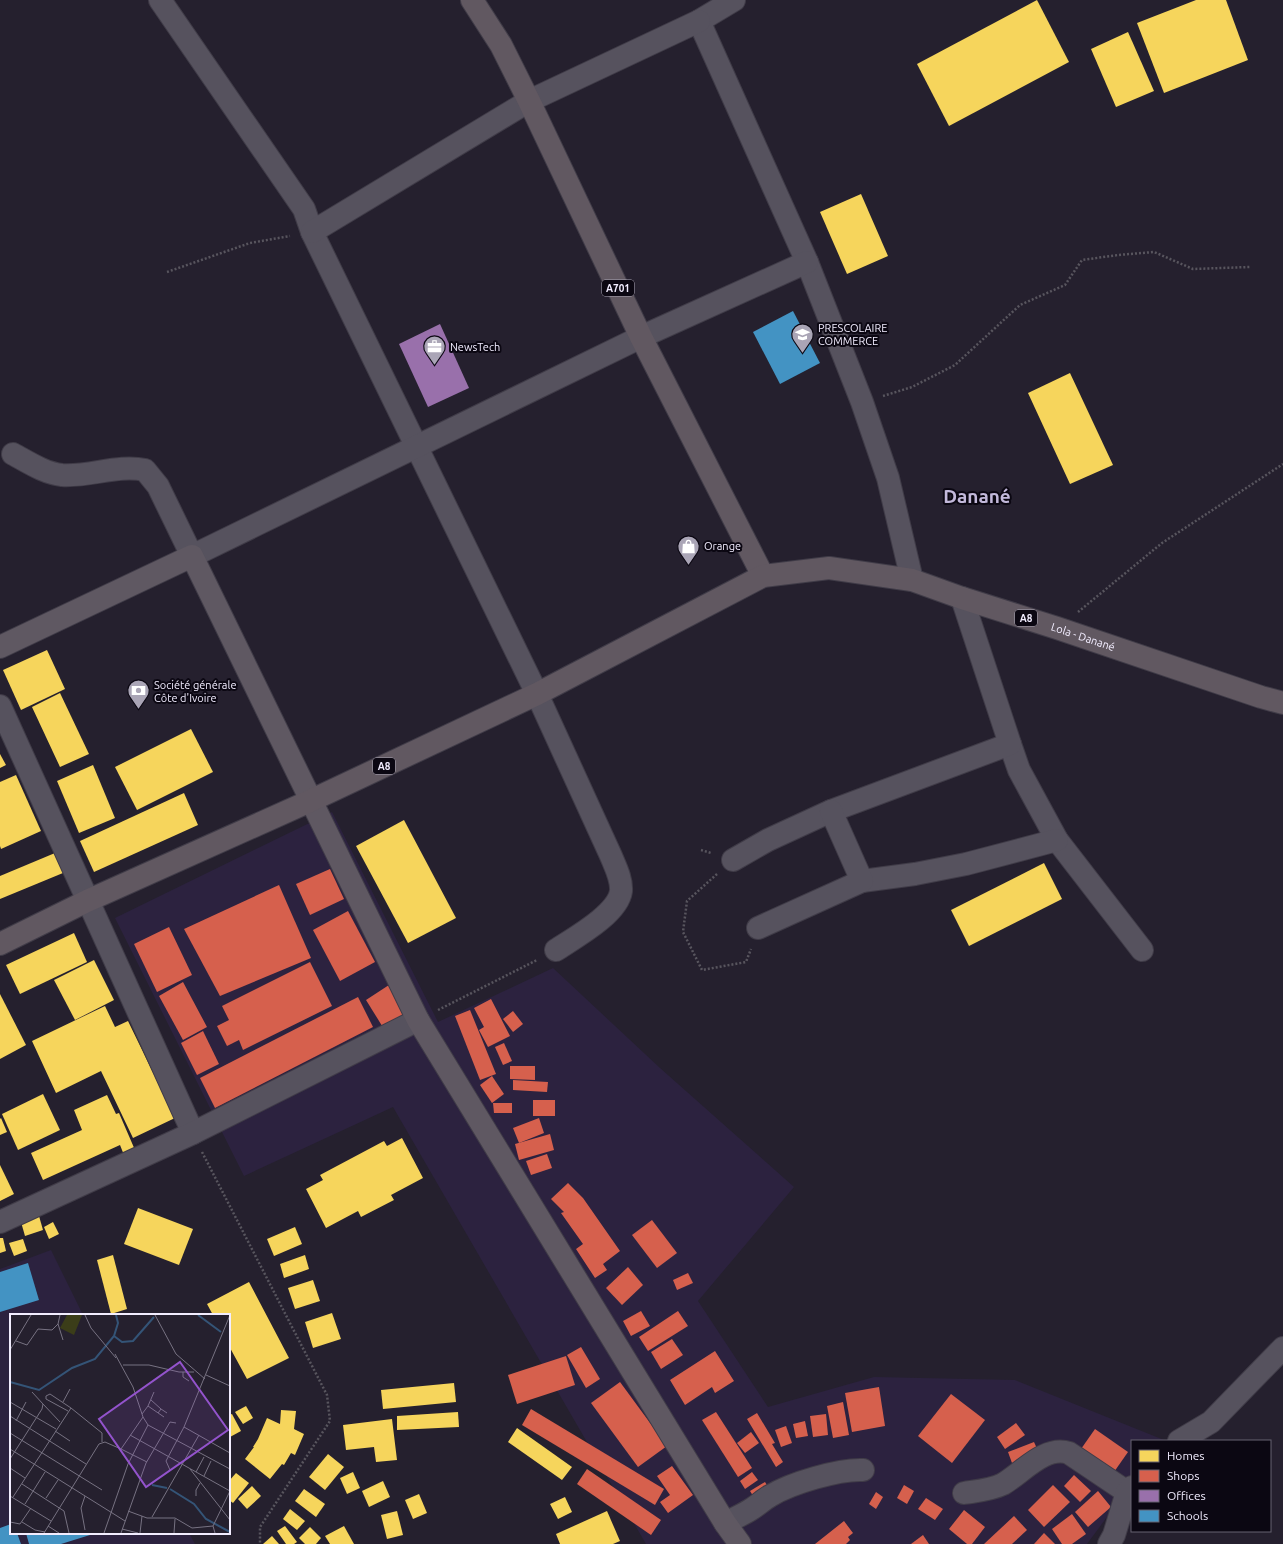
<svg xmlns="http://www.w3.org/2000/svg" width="1283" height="1544" viewBox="0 0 1283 1544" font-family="Ubuntu,sans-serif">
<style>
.built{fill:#2c223f}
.homes{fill:#f6d55c}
.shops{fill:#d6604d}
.offices{fill:#9970ab}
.schools{fill:#4393c3}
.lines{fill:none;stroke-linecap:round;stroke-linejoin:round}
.street-casing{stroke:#403c48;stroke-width:24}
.secondary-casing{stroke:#403c48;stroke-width:24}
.primary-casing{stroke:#403c48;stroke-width:24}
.path{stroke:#58555e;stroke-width:2.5;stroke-dasharray:2 2;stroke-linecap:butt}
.street{stroke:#56525e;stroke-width:22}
.secondary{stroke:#5f5862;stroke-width:22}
.primary{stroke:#615861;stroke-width:22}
.labels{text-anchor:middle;stroke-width:4;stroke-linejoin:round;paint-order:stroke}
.shield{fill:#0b0712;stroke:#ada8b8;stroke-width:1}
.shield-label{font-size:10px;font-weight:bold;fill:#f2edff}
.poi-label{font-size:11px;fill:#f2edff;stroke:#0b0712;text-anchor:start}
.street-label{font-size:11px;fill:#f2edff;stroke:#0b0712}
.town-label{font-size:19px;font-weight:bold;fill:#c3b9db;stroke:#0b0712}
.inset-river{fill:none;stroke:#345477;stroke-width:2}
.inset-road{fill:none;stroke:#777282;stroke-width:1}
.view{fill:#9353cc;fill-opacity:0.15;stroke:#9353cc;stroke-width:2}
.inset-edge{fill:none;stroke:#f2edff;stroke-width:2}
</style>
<rect width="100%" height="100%" fill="#25202e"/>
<g class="built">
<polygon points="332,812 438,1022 553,968 660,1068 794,1187 698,1301 768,1407 874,1377 1015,1380 1164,1440 1132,1441 1132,1483 1087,1544 646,1544 393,1107 244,1176 115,918"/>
<polygon points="51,1250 83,1315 11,1315 11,1533 189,1533 195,1544 0,1544 0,1269"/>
</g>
<g class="homes">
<polygon points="1037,0 1069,62 949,126 917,64"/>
<polygon points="1196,0 1226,0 1248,60 1164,93 1137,23"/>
<polygon points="1128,32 1154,91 1116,107 1091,49"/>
<polygon points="861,194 888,256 847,274 820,212"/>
<polygon points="1070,373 1113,465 1070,484 1028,393"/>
<polygon points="47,650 65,689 21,710 3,670"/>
<polygon points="60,693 89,754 60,767 32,707"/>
<polygon points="191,729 213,772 137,810 115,767"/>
<polygon points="0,754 6,765 0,768"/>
<polygon points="93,765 115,818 79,833 57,781"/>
<polygon points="16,775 41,831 1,849 0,846 0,782"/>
<polygon points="184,793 198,825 94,872 80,841"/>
<polygon points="404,820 456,918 408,943 356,846"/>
<polygon points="55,853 63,873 0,899 0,876"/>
<polygon points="1044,863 1062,899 969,946 951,910"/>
<polygon points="74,933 87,962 20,994 6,965"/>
<polygon points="94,960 114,1000 75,1020 54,980"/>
<polygon points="0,994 26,1045 0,1059"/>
<polygon points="105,1006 115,1027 128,1021 175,1118 133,1138 101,1071 56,1093 32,1041"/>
<polygon points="43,1094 60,1130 18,1150 2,1114"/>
<polygon points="107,1095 116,1114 119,1113 135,1150 124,1155 120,1145 43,1180 31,1153 82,1130 74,1110"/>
<polygon points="1,1118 7,1132 0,1135 0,1119"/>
<polygon points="402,1138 423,1178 391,1195 394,1200 361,1217 358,1211 326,1228 306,1189 323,1180 320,1175 384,1141 387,1146"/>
<polygon points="0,1165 14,1194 0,1201"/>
<polygon points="138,1208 193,1229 179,1265 124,1244"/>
<polygon points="39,1216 43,1230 25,1236 21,1222"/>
<polygon points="53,1222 59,1234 49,1239 44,1227"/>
<polygon points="295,1227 302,1244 274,1256 267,1239"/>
<polygon points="0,1238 3,1238 6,1251 0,1253"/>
<polygon points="23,1239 27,1251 14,1256 9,1243"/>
<polygon points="113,1255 127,1309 111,1314 97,1260"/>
<polygon points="305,1255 309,1269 284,1278 280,1264"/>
<polygon points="313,1280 320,1301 295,1309 288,1288"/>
<polygon points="249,1282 289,1358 247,1379 229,1346 229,1315 213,1315 207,1304"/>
<polygon points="332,1313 341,1339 313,1348 305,1322"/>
<polygon points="454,1383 456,1402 383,1409 381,1390"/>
<polygon points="246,1406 253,1418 243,1424 235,1412"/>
<polygon points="281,1410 296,1411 294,1429 304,1434 295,1455 291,1453 284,1465 282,1464 270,1479 245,1459 254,1447 253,1447 258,1439 267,1418 280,1424"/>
<polygon points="458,1412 459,1427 397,1430 397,1416"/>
<polygon points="232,1414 241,1431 230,1437 229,1415"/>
<polygon points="392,1419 397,1460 376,1462 374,1447 346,1450 343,1425"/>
<polygon points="517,1428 572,1467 562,1480 508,1442"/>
<polygon points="328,1454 344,1467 325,1490 309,1477"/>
<polygon points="353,1472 360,1488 347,1494 340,1478"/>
<polygon points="236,1473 249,1483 233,1503 229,1500 229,1481"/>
<polygon points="383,1481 390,1497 369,1507 362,1491"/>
<polygon points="252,1486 261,1496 247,1509 238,1499"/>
<polygon points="304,1489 325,1504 316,1517 295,1501"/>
<polygon points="419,1494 427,1513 413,1519 405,1500"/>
<polygon points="565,1497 572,1512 558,1519 550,1504"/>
<polygon points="290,1509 305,1521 297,1530 283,1519"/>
<polygon points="397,1511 403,1535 387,1539 381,1515"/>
<polygon points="607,1511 620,1541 613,1544 560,1544 556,1534"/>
<polygon points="285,1526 297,1542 294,1544 286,1544 277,1531"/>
<polygon points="344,1526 354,1544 330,1544 325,1536"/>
<polygon points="310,1527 321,1538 316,1544 305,1544 299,1538"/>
<polygon points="272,1536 279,1544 263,1544"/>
</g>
<g class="shops">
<polygon points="330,869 344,899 310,915 296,884"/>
<polygon points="279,885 311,958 220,996 184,929"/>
<polygon points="348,911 375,962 340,981 313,930"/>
<polygon points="169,927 192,975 157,992 134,944"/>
<polygon points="310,962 332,1006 243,1050 239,1040 227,1046 217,1026 229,1020 222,1006"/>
<polygon points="183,982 207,1027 183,1040 159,996"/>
<polygon points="389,985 407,1015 384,1029 366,1000"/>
<polygon points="358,997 373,1027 215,1108 200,1078"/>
<polygon points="491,999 510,1036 488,1047 479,1030 484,1027 474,1008"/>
<polygon points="470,1010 496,1074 480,1080 455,1016"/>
<polygon points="513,1011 523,1024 513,1032 503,1019"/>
<polygon points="203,1031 219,1064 197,1075 181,1043"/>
<polygon points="504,1043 512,1061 503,1065 495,1047"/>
<polygon points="510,1066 535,1066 535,1080 510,1079"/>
<polygon points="492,1076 504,1094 492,1103 480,1085"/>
<polygon points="513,1080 548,1082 547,1092 513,1090"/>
<rect x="533" y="1100" width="22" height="16"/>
<polygon points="493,1103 512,1103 512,1113 494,1113"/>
<polygon points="539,1118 544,1133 519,1143 513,1128"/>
<polygon points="550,1134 554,1150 519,1160 515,1144"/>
<polygon points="547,1154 552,1168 531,1175 526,1161"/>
<polygon points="568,1183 583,1198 620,1251 603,1264 607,1270 595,1278 576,1249 583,1244 561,1213 564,1212 551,1199"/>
<polygon points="652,1220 677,1253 657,1268 632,1235"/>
<polygon points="628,1267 643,1285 622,1305 606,1288"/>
<polygon points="688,1273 693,1283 677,1290 673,1280"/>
<polygon points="641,1311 650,1326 631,1336 623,1321"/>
<polygon points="678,1311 688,1326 648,1351 639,1337"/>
<polygon points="672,1339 683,1355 661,1369 651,1352"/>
<polygon points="581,1347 600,1379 586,1388 567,1355"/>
<polygon points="715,1351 734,1381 715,1393 712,1387 685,1405 670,1380"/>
<polygon points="566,1356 575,1385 517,1404 508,1375"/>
<polygon points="620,1382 667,1446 638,1467 591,1403"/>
<polygon points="879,1387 885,1426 852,1432 845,1393"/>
<polygon points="951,1394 985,1420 952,1463 918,1436"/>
<polygon points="843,1402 849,1435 833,1438 827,1406"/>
<polygon points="531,1409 664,1489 655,1505 522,1425"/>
<polygon points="716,1412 752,1468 738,1477 702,1420"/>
<polygon points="757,1413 775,1443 772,1444 783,1462 776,1467 747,1419"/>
<polygon points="826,1414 828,1435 813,1437 810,1416"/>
<polygon points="805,1421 808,1436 796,1438 793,1424"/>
<polygon points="1016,1423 1025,1435 1005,1449 997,1437"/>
<polygon points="786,1426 792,1443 781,1447 775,1430"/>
<polygon points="1095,1429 1128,1452 1114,1472 1081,1449"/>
<polygon points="751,1432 759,1443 745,1453 737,1443"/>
<polygon points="1034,1442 1039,1453 1012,1463 1008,1452"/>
<polygon points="672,1466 693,1495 668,1513 660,1502 670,1495 657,1476"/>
<polygon points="587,1469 661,1520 651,1535 577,1484"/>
<polygon points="752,1472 758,1480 745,1489 740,1481"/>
<polygon points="1074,1475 1091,1491 1080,1502 1064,1486"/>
<polygon points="765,1482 770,1490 755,1499 750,1491"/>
<polygon points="904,1485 914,1491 907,1504 897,1498"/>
<polygon points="1053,1485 1070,1502 1044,1527 1028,1510"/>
<polygon points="1098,1491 1111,1507 1088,1527 1075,1512"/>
<polygon points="876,1492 883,1497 876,1509 869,1504"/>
<polygon points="926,1498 943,1509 935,1520 918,1509"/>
<polygon points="964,1510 985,1527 972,1544 967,1544 949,1529"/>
<polygon points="1072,1514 1086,1534 1072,1544 1062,1544 1052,1529"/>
<polygon points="1014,1516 1027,1530 1012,1544 984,1544"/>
<polygon points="844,1521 853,1533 848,1537 850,1540 846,1544 815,1544"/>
<polygon points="1044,1533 1055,1544 1034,1544"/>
<polygon points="923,1535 929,1544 911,1544"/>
</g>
<polygon class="offices" points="440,324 469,388 428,407 399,344"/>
<g class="schools">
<polygon points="793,311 820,363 780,384 753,332"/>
<polygon points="28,1263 39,1300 0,1312 0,1272"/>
<polygon points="11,1524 11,1533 17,1533 21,1544 0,1544 0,1528"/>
<polygon points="26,1533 90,1533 90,1535 61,1544 29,1544"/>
</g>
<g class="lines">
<defs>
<g id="street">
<path d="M 160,0 L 304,209 L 312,232 L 537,694 L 611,856 C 615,866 622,879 621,891 C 618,914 574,938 556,950"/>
<polyline points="734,0 699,21 807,262 862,402 888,478 912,580"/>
<polyline points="312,232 529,101 699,21"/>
<path d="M 13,454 C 28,462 44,473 62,475 C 90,477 118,464 145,470 L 158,486 L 192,556 L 641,337 L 807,262"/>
<polyline points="0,706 193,1133"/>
<polyline points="1010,744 1019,770 1057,840 1142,950"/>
<polyline points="733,860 768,840 831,811 1010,744 962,598"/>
<polyline points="862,881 915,874 966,864 1057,840"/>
<polyline points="758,928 862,881 831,811"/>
<polyline points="0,1222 193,1133 418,1020"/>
<polyline points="1179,1441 1211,1422 1283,1348"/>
<path d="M 964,1493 C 977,1491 991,1490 1003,1484 C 1022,1473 1045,1445 1069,1453 L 1127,1492"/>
<path d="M 725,1523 C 733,1519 742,1515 750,1510 C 757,1506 763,1500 770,1496 C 791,1483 839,1469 863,1470"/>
<polyline points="1109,1544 1114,1535 1127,1492 1132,1487"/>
</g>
<polyline id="secondary" points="0,647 192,556 418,1020 725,1523 740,1544"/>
<g id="primary">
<polyline points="472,0 501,45 529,101 641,337 763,576"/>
<path id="s1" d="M 0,944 L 87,901 L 310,801 L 537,694 L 763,576 L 829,568 L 912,580 L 962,598 L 1057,628 L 1261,697 L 1283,703"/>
</g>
</defs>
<use href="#street" class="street-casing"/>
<use href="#secondary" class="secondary-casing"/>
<use href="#primary" class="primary-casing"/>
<g class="path">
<polyline points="167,272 250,243 290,236"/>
<polyline points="883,396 912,387 955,365 1020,305 1065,285 1082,260 1118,255 1154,252 1193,269 1250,267"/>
<polyline points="1078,612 1162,543 1283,464"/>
<polyline points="701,850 711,853"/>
<polyline points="717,874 687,901 683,932 702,970 746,962 751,949"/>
<polyline points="438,1010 537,960"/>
<polyline points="202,1152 327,1395 330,1421 260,1527 260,1544"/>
</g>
<use href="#street" class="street"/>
<use href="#secondary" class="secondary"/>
<use href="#primary" class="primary"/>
</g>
<defs>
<symbol id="school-pin" viewBox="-11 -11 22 30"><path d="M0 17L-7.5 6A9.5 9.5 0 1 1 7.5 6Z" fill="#aaa5b6" stroke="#0b0712"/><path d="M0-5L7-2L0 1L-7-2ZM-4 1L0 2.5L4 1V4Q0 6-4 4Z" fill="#fff"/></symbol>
<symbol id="office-pin" viewBox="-11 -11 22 30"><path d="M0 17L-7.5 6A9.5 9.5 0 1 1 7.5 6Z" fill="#aaa5b6" stroke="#0b0712"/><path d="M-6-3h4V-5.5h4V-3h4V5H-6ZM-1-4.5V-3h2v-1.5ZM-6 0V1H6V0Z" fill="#fff"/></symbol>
<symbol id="shop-pin" viewBox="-11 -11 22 30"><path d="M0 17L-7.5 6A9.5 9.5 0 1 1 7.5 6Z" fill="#aaa5b6" stroke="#0b0712"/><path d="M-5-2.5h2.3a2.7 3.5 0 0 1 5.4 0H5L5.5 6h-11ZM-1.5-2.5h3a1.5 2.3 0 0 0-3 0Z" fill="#fff"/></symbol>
<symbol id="bank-pin" viewBox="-11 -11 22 30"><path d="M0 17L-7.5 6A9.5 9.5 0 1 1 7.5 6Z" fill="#aaa5b6" stroke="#0b0712"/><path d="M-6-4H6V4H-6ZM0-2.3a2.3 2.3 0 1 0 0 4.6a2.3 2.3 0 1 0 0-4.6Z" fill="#fff"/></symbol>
</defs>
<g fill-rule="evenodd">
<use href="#school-pin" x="790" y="322" width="25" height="34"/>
<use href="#office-pin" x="422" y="334" width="25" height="34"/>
<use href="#shop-pin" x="676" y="534" width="25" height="34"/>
<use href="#bank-pin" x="126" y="678" width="25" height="34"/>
</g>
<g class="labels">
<g class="shield">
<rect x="602" y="280" width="32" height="16" rx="3"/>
<rect x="1015" y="610" width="22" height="16" rx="3"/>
<rect x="373" y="758" width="22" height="16" rx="3"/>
</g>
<g class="shield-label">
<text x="618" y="292">A701</text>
<text x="1026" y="622">A8</text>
<text x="384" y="770">A8</text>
</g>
<g class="poi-label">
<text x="818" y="332">PRESCOLAIRE<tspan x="818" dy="13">COMMERCE</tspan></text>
<text x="450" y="351">NewsTech</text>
<text x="704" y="550">Orange</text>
<text x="154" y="689">Société générale<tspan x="154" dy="13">Côte d'Ivoire</tspan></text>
</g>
<g class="street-label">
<text dy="4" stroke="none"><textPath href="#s1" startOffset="1178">Lola - Danané</textPath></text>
</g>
<g class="town-label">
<text x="977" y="503">Danané</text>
</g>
</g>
<g transform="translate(10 1314)">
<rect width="220" height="220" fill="#25202e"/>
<path d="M 57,1 L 72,1 L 64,21 L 50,14 Z" fill="#3b3d19"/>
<path class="inset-river" d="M 188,1 L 211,18M 104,22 L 112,28 L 123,27 L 144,3M 0,68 L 29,76 L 62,54 L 85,45 L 104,22 L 108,9 L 106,1M 142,171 L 157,174M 160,175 L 184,190 L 196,205 L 220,218"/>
<path class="inset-road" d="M 50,1 L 48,10 L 53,26M 75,1 L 81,14 L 106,44M 145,1 L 166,40 L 195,65M 6,27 L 17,31 L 28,15 L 42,16 L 48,10M 0,36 L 21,1M 105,40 L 123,73 L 133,103 L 138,111 L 220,155M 113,51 L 139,51 L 169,58 L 184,58M 173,58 L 173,63 L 179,67M 196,61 L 220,72M 141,86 L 151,95M 0,88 L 46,115M 53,88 L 60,75M 33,90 L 50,108M 138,92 L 144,78M 58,97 L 36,85 L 36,82 L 40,80 L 61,94M 148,99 L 151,95 L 157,99M 132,100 L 138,92 L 154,103M 0,102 L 76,150M 6,107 L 16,88M 174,113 L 220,139M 45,117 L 60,127M 0,119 L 92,176M 120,121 L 220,177M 0,135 L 115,207M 111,135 L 137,148M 0,145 L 32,95 L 33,90 L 22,78M 0,154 L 15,164M 180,155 L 220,206M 160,156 L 156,147 L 174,113 L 220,1M 186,158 L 194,143M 194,162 L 201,147M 12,170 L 54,197 L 59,219M 0,182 L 41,207M 186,182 L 186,176 L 190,169M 3,183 L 61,94 L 92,119 L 92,128M 36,184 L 48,166M 15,190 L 35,158M 118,197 L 137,204 L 165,204 L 182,214 L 203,212M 142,203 L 189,121M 0,208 L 10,210 L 21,194M 12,208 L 25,216 L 35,218M 38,212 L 49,219M 112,215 L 128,219M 75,216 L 71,194 L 75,182M 34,219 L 89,130 L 95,128 L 111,135 L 133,103M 94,219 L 118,150 L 138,111M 111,219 L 136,149 L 160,108 L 166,109M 130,219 L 132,202M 164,219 L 165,205M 205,219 L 203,212 L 220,177"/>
<path class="view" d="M 170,48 L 218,116 L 136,173 L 89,105 Z"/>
<rect width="220" height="220" class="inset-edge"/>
</g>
<rect x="1131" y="1440" width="140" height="92" fill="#0b0712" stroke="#676371"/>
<rect x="1139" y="1450" width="20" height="12" fill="#f6d55c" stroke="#676371"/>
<text x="1167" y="1460" font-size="12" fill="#f2edff">Homes</text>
<rect x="1139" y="1470" width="20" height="12" fill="#d6604d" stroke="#676371"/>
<text x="1167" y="1480" font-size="12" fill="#f2edff">Shops</text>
<rect x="1139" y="1490" width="20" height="12" fill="#9970ab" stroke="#676371"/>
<text x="1167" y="1500" font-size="12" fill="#f2edff">Offices</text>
<rect x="1139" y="1510" width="20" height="12" fill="#4393c3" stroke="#676371"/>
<text x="1167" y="1520" font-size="12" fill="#f2edff">Schools</text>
</svg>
